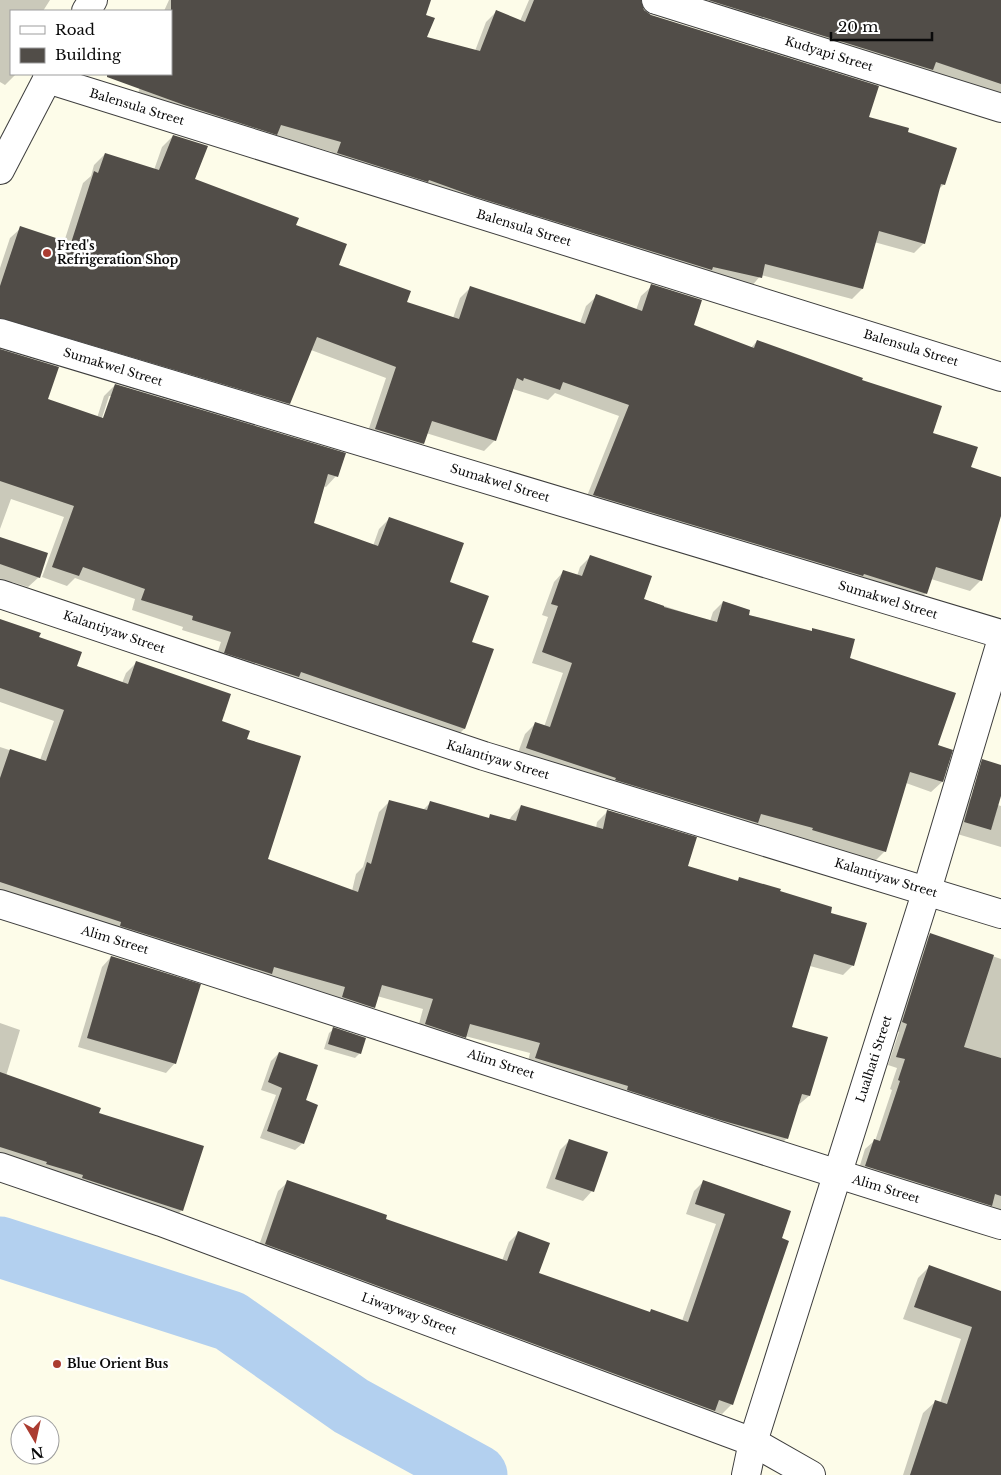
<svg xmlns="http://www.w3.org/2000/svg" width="1001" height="1475" viewBox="0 0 1001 1475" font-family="'Libre Baskerville',serif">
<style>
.shadow{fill:#0003;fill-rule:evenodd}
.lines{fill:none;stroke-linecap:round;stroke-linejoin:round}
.river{stroke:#b3d0ef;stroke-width:61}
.building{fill:#514d48}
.minor-casing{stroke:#3d3d3d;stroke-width:30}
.minor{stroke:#fff;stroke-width:28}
.poi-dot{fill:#ab3c31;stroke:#fff;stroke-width:2}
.labels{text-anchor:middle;stroke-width:5;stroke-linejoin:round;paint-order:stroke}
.street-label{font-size:12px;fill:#0a0a0a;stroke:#fff}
.poi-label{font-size:12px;font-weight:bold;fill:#0a0a0a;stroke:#fff;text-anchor:start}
</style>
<rect width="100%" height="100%" fill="#fdfce9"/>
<g class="shadow">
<polygon points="0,0 50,0 43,11 11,11 11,74 16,74 5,85 0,82"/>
<polygon points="169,0 430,0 424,15 425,38 475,51 486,22 496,12 520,21 529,0 581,0 643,11 651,16 867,117 906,133 944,184 938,190 924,243 914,253 874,242 862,289 852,299 761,275 751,287 328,163 332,152 275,136 266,144 135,101 145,74 171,74 171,11 164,11"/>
<polygon points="668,0 1001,0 1001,97"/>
<polygon points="173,136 194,179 294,226 338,266 406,303 453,318 460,298 471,287 580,323 586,306 597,296 636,310 641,296 652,286 692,326 751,348 757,341 860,381 932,434 970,468 1001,478 1001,514 981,580 970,591 931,579 926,593 915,604 583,506 619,416 555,393 548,400 513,389 495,440 484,451 426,433 423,443 412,454 365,440 386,378 311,350 289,403 279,414 0,330 0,268 10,238 21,228 64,242 83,183 91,176 94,165 105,154 154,170 162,147"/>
<path d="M 0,383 L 97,418 L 104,396 L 115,385 L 336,476 L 326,487 L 323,486 L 312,524 L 373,546 L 379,529 L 389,519 L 449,582 L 470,643 L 464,729 L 454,739 L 214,663 L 221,642 L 182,630 L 183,627 L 132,610 L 135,599 L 75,578 L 67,586 L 42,577 L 64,517 L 11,499 L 0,529 ZM 109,396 L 112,396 L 102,425 L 100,424 Z"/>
<polygon points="0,538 39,577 28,587 12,582 2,592 0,592"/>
<polygon points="590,557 643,599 710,621 713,612 723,602 747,616 811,632 813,630 848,658 937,746 951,750 942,782 931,792 906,783 885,851 875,861 803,840 803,839 516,758 525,734 535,724 544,727 563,673 532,663 548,617 542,615 554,582 564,571 577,576 580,567"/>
<polygon points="0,620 38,638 75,667 122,683 126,673 136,663 245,740 266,860 352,891 356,874 363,867 379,812 390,801 423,810 430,803 488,819 491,816 509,821 511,817 521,806 596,828 597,822 608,811 687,867 736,882 740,878 829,913 853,965 843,975 810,966 790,1028 809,1096 797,1106 787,1138 776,1149 526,1069 530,1053 465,1036 454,1048 416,1035 423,1009 377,996 374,1007 363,1018 0,896 0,747 40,760 54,721 0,702"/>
<polygon points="972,797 1001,806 1001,847 954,833 961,807"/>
<polygon points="930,935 1001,959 1001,1221 857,1175 865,1149 874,1141 875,1141 892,1090 890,1089 897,1068 888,1065 899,1032 894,1030 921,943"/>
<polygon points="111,957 175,1063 166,1073 78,1047 102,967"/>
<polygon points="0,1023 20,1030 6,1076 98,1113 182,1210 171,1221 0,1160"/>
<polygon points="334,1029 360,1053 355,1058 324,1049 329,1033"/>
<polygon points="279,1053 304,1101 303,1143 295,1150 260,1138 276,1095 261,1090 271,1061"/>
<polygon points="570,1140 592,1191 583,1201 546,1188 560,1150"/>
<polygon points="704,1181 790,1211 732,1404 722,1414 713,1411 704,1420 256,1254 278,1191 288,1182 384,1220 502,1261 509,1242 518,1233 538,1274 649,1313 652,1310 682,1321 716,1224 686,1214 694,1191"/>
<polygon points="930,1266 1001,1292 1001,1475 903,1475 923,1413 935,1402 940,1403 961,1339 903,1319 918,1278"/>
</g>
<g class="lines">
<polyline class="river" points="0,1247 230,1321 351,1406 477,1475"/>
</g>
<g class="building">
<polygon points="171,0 431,0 426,15 435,18 427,37 480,51 496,10 525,22 534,0 641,0 644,10 651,15 879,86 869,117 909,128 908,132 957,148 945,185 941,184 925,244 879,231 863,289 765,264 762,278 713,267 712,270 476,197 429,180 428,182 337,153 341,142 281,125 277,135 184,105 107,77 107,74 171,74"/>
<polygon points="708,0 1001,0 1001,84 936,62 933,70"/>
<polygon points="173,135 208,146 195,179 299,218 296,225 347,244 339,265 411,291 407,302 459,319 470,286 585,324 596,294 642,311 651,284 702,300 694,325 754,348 757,340 863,378 862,380 942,406 933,433 978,447 971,467 1001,477 1001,516 982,581 936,567 927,594 864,574 863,576 593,495 629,405 563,382 560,390 524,378 523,381 517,378 496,441 432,421 424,444 375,429 396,367 317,337 290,404 0,318 0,286 20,226 71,243 94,171 98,173 105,153 159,170"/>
<polygon points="0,349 59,367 48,399 103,418 115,384 346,453 338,477 328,474 314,523 378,546 389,517 464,543 450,582 489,596 472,642 494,649 465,729 301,672 299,677 224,653 231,632 192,620 193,616 141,600 145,589 83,567 79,576 52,567 74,506 0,481"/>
<polygon points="0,537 48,553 40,578 0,564"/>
<polygon points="590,555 652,576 644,599 664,606 664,607 717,622 723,601 750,610 749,615 812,631 812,628 855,639 850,658 956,693 938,745 953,750 943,782 910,772 886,852 812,830 813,828 761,814 758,823 615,780 616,778 526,748 535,722 550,727 572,663 542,652 558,606 551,604 563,570 582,576"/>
<polygon points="0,619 41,633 39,637 82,652 77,666 128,684 136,661 231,694 222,721 250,731 247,739 301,756 268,859 358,892 367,862 371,864 389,800 427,810 430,801 489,818 490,814 516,821 521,805 603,829 607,810 697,837 688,866 738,881 739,877 781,889 780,891 832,907 831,913 867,923 854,966 814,954 792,1027 828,1037 810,1096 802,1094 788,1139 720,1120 627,1090 628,1086 535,1058 540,1043 470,1024 466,1038 425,1024 433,999 382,985 375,1008 342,997 345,987 274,967 272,974 120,926 121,922 0,882 0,778 10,749 46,761 64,710 0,688"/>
<polygon points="982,759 1001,765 1001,796 991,830 964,822"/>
<polygon points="930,933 994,955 964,1047 1001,1058 1001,1196 995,1194 992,1206 865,1166 874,1139 880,1141 900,1081 898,1080 905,1059 896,1057 907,1024 902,1022"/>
<polygon points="111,956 201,984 176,1064 87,1038"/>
<polygon points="333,1027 366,1038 361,1054 328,1044"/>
<polygon points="279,1052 318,1065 306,1100 318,1105 304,1144 267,1131 282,1088 268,1082"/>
<polygon points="0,1072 101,1108 99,1113 204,1146 183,1211 82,1178 83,1175 46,1164 47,1162 0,1147"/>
<polygon points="569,1139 608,1152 594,1192 555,1179"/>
<polygon points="287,1180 387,1215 386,1219 507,1261 518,1231 550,1243 539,1273 650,1312 651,1309 688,1322 725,1214 695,1204 703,1180 791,1211 782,1238 789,1241 733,1405 719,1400 715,1411 265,1244"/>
<polygon points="929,1265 1001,1291 1001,1475 910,1475 935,1400 947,1404 972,1327 914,1307"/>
</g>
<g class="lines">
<defs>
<g id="minor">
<polyline points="656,0 1001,108"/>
<polyline points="86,11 93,0"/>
<polyline points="47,79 1001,377"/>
<polyline points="0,170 50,74"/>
<polyline points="0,333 1001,634"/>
<polyline points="0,594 484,756 1001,914"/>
<path d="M 0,904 C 334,1009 666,1122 1001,1225"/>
<polyline points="0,1167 161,1222 753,1442 811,1475"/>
<polyline points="746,1475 753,1442 927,890 1001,642"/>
</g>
</defs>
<use href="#minor" class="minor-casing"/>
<use href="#minor" class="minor"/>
</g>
<g class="poi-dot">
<circle cx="47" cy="253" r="5"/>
<circle cx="57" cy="1364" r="5"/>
</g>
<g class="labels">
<g class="street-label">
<text transform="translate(829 54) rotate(17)" y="4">Kudyapi Street</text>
<text transform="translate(137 107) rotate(17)" y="4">Balensula Street</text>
<text transform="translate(524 228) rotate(17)" y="4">Balensula Street</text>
<text transform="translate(911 348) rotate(17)" y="4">Balensula Street</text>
<text transform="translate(113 367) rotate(17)" y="4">Sumakwel Street</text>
<text transform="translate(500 483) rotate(17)" y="4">Sumakwel Street</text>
<text transform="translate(888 600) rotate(17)" y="4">Sumakwel Street</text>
<text transform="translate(114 632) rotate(19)" y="4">Kalantiyaw Street</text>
<text transform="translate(498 760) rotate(17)" y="4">Kalantiyaw Street</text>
<text transform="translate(886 878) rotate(17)" y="4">Kalantiyaw Street</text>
<text transform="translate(115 940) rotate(17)" y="4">Alim Street</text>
<text transform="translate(874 1059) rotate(-72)" y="4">Lualhati Street</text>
<text transform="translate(501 1064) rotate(18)" y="4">Alim Street</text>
<text transform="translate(886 1189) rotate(17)" y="4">Alim Street</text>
<text transform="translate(409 1314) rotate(20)" y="4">Liwayway Street</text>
</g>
<g class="poi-label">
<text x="57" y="250">Fred's<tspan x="57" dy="14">Refrigeration Shop</tspan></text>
<text x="67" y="1368">Blue Orient Bus</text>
</g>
</g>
<rect x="10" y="10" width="162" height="65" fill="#ffffff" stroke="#9d9d9d"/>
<rect x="20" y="26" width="25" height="8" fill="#ffffff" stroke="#9d9d9d"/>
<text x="55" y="35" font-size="15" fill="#0a0a0a">Road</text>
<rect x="20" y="48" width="25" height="15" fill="#514d48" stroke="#9d9d9d"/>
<text x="55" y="60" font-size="15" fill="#0a0a0a">Building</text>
<g transform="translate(35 1440) rotate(171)"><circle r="24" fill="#ffffff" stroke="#9d9d9d"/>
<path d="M0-4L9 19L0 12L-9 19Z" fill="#ab3c31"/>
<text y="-8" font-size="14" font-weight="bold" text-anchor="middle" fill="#0a0a0a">N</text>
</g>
<path d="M831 32v8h101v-8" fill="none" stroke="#0a0a0a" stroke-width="2.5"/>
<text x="838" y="32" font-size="15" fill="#0a0a0a" stroke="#ffffff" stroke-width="4" paint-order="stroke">20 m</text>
</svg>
